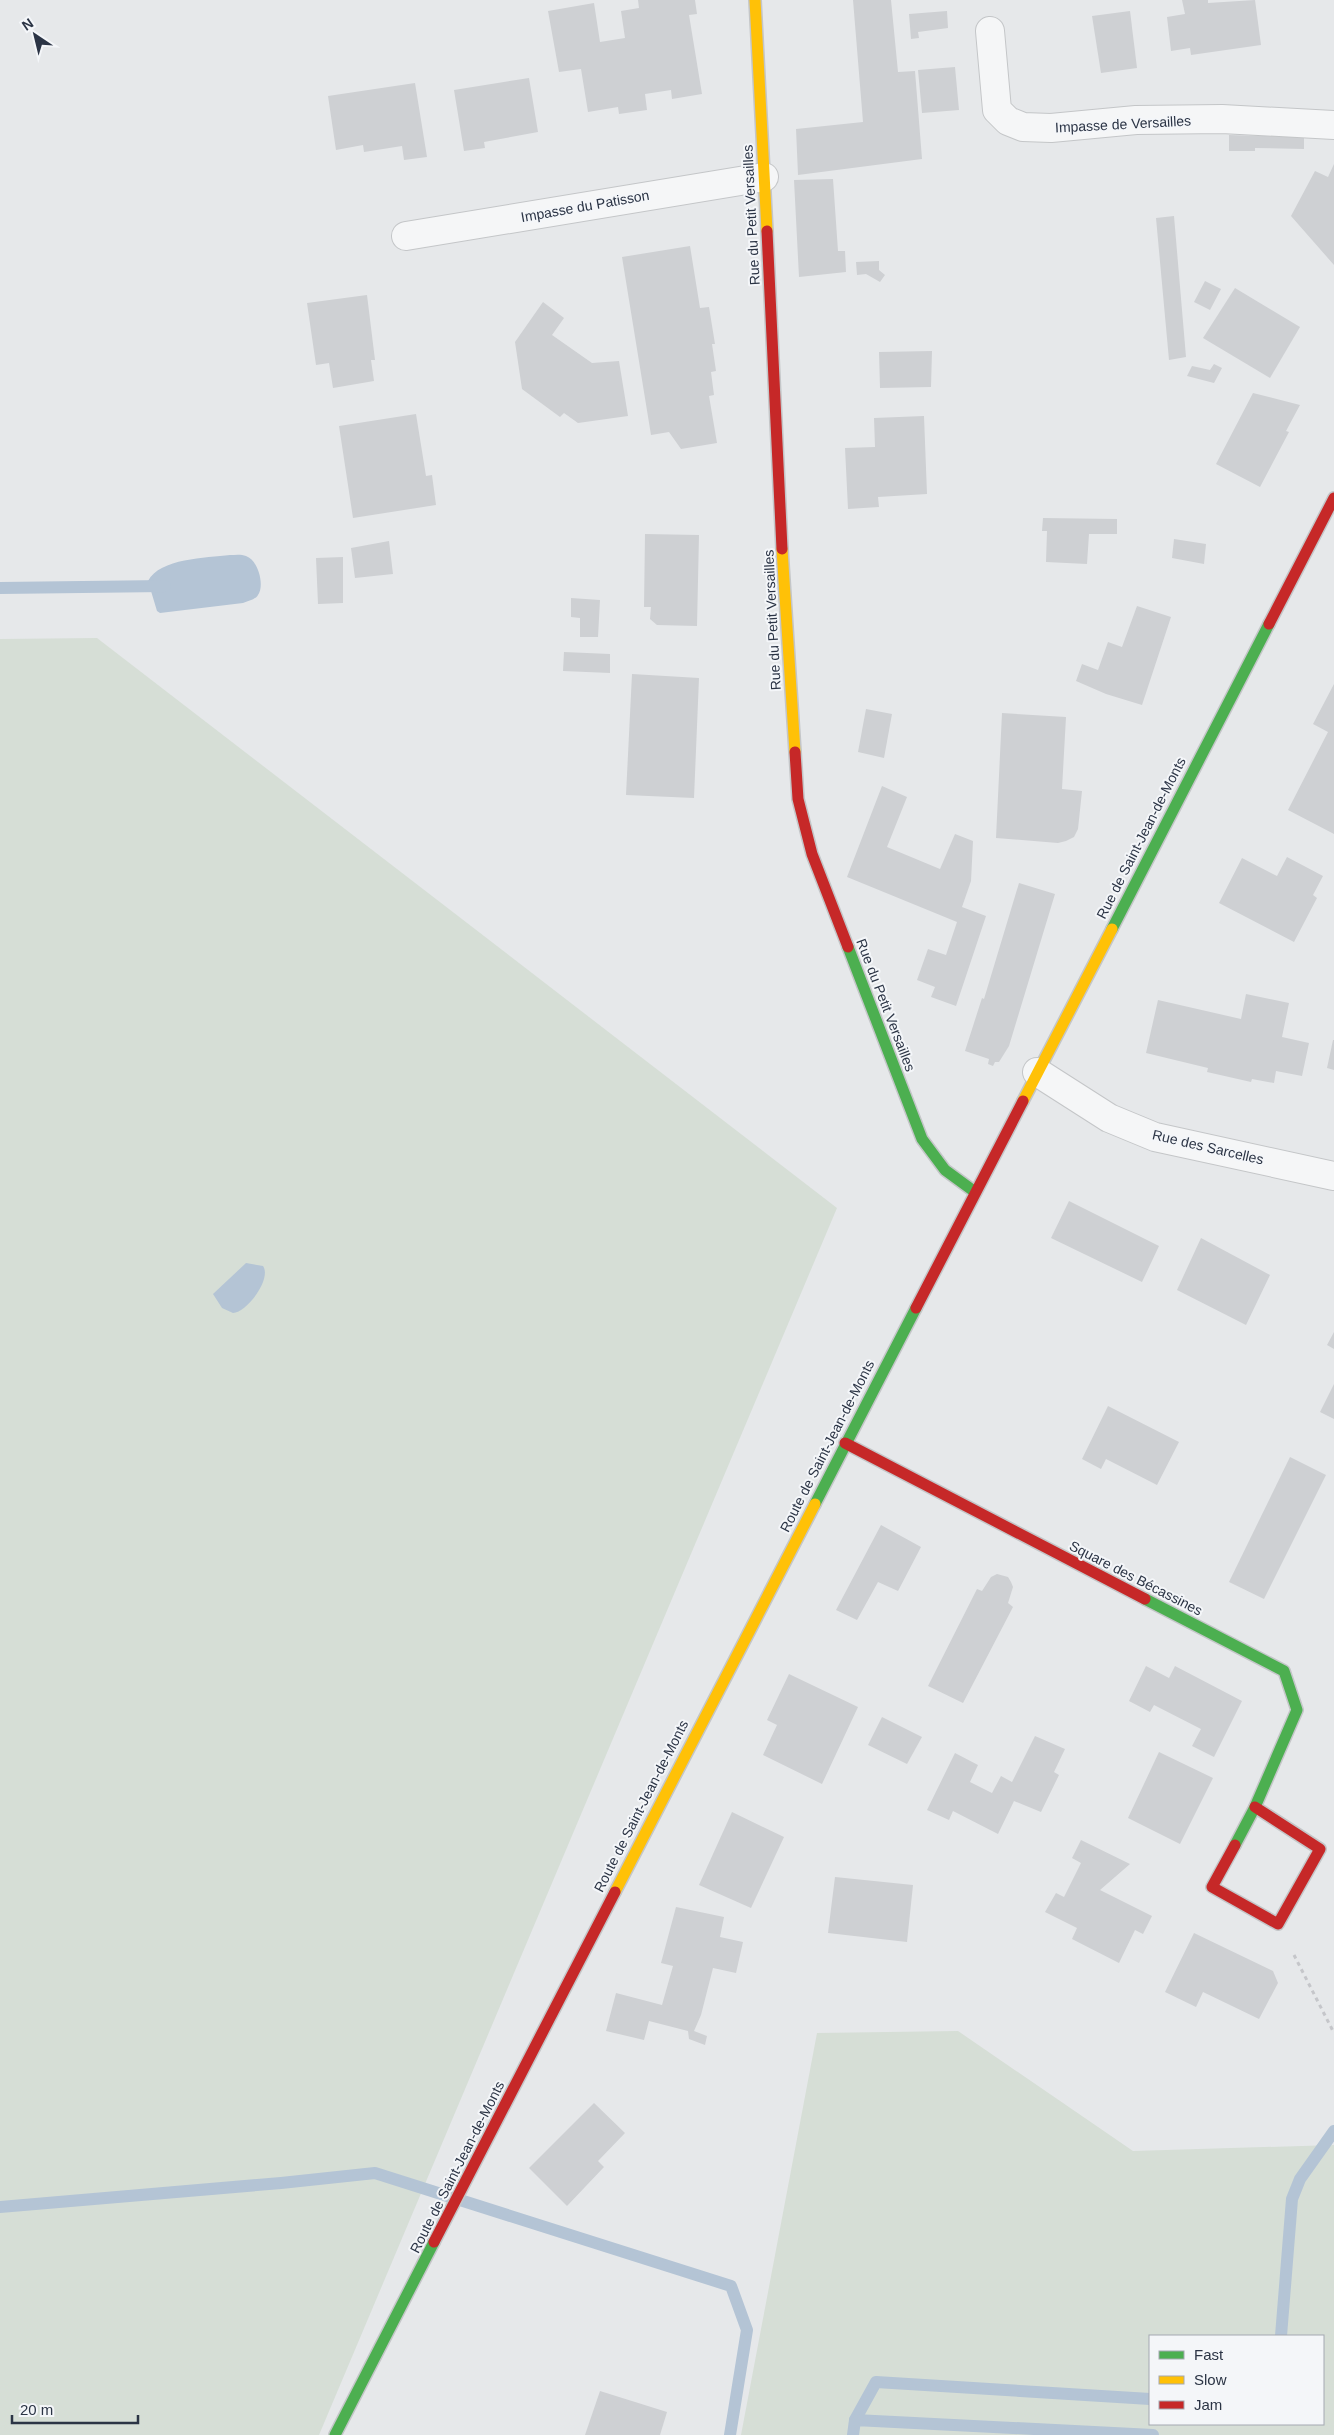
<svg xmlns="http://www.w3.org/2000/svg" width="1334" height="2435" viewBox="0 0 1334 2435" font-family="Arial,sans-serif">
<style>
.green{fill:#d6ded6;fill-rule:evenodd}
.water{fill:#b4c4d5}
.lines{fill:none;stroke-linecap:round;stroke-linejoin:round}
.stream{stroke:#b4c4d5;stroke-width:12}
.building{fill:#ced0d3}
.street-casing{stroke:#c4c6c8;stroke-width:30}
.fast-casing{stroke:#c4c6c8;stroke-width:14}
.slow-casing{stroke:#c4c6c8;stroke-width:14}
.jam-casing{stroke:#c4c6c8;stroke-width:14}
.path{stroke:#c5c6ca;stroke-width:3;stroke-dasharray:4 4;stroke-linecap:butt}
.street{stroke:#f5f6f7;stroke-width:28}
.fast{stroke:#4caf50;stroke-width:11}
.slow{stroke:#ffc107;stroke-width:11}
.jam{stroke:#c62828;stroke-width:11}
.labels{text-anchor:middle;stroke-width:4;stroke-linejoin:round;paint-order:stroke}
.street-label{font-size:14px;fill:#2b3445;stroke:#f4f6f9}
</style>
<rect width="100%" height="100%" fill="#e6e8ea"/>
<g class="green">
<polygon points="97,638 837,1208 319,2435 0,2435 0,639"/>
<path d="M 958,2031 L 1133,2151 L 1334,2145 L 1334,2435 L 741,2435 L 817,2033 ZM 1323,2336 L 1323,2424 L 1150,2424 L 1150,2336 Z"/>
</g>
<g class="water">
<path d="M 230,555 C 235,555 241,554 246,556 C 258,560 265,585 258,595 C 255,600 248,601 243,603 L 160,613 L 157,611 L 148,581 C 160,558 206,558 230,555 Z"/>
<path d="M 246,1263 L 263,1266 C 272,1279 247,1312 233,1313 L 222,1308 L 213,1294 Z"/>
</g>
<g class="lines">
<g class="stream">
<polyline points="0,588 165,586"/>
<polyline points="0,2207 281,2183 375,2173 731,2286 747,2330 730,2435"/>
<polyline points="1281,2336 1292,2199 1300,2179 1334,2131"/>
<polyline points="855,2420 876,2382 1150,2399"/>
<polyline points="853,2435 855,2420 1153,2435"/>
</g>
</g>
<g class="building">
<polygon points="638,0 695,0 697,14 689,15 702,94 672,99 671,90 645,94 647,110 619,114 618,107 588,112 581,69 559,72 548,11 594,3 600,42 625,38 621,11 639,8"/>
<polygon points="853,0 891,0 898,72 915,71 922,159 798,175 796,129 863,122"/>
<polygon points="1182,0 1208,0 1208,3 1255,0 1261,45 1191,55 1190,48 1171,51 1167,17 1185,14"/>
<polygon points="947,11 948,28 918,32 919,38 911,39 909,14"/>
<polygon points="1130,11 1137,68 1101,73 1092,16"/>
<polygon points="955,67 959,110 922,113 918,70"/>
<polygon points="529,78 538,132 484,142 485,148 464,151 454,90"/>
<polygon points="415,83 427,157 404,160 402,146 364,152 363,145 336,150 328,96"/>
<polygon points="1229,135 1304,137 1304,149 1255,148 1255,151 1229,151"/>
<polygon points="1334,164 1334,265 1291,216 1315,171 1328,177"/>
<polygon points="833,179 838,251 845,251 846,272 799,277 794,180"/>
<polygon points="1174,216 1186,357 1169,360 1156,218"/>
<polygon points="690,246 700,308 709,307 715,344 712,344 716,371 711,372 714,395 709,396 717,443 681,449 669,432 651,435 622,257"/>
<polygon points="879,261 879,270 885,275 880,282 866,274 857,275 856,262"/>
<polygon points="1205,281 1221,289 1210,310 1194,302"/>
<polygon points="1235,288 1300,327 1270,378 1203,338"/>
<polygon points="367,295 375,360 371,360 374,381 333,388 329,363 316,365 307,303"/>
<polygon points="543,302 564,318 552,335 592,363 619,361 628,416 578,423 564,413 560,417 522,389 515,342"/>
<polygon points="932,351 931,387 880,388 879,352"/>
<polygon points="1214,364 1222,368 1214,383 1187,376 1192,366 1210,370"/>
<polygon points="1253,393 1300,405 1286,431 1289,432 1260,487 1216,464"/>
<polygon points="416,414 426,476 432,475 436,505 353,518 339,426"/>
<polygon points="924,416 927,494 878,497 879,507 848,509 845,448 875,447 874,418"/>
<polygon points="1043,518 1117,519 1117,534 1089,534 1087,564 1046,562 1047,531 1042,531"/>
<polygon points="645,534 699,535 697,626 657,625 650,619 651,607 644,607"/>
<polygon points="1174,539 1206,544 1204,564 1172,558"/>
<polygon points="389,541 393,574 355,578 351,548"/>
<polygon points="343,557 343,603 318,604 316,558"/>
<polygon points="571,598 600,600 598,637 580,637 580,618 571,617"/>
<polygon points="1137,606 1171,617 1142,705 1106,694 1076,681 1082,664 1098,670 1108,642 1122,647"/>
<polygon points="564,652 610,654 610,673 563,671"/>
<polygon points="632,674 699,678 694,798 626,795"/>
<polygon points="1334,684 1334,834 1288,810 1328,732 1313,724"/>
<polygon points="866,709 892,714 884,758 858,752"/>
<polygon points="1002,713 1066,717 1062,789 1082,791 1078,829 1074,837 1066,841 1058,843 996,838"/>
<polygon points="882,786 907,797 887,847 940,869 955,834 973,841 971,881 962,907 986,916 956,1006 931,997 935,987 917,980 928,949 946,955 957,922 847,877"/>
<polygon points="1287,857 1323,876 1313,895 1317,898 1294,942 1219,903 1242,858 1277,876"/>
<polygon points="1019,883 1055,894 1009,1046 999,1062 995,1062 993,1066 988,1064 989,1059 965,1051 982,998 984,999"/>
<polygon points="1246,994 1289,1003 1282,1037 1309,1043 1302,1076 1276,1071 1274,1083 1252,1079 1251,1082 1207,1072 1208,1068 1146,1053 1158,1000 1241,1019"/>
<polygon points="1333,1040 1334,1040 1334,1070 1327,1068"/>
<polygon points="1069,1201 1159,1246 1142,1282 1051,1238"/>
<polygon points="1201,1238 1270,1275 1246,1325 1177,1290"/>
<polygon points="1334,1332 1334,1349 1327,1345"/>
<polygon points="1334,1384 1334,1419 1320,1412"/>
<polygon points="1108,1406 1179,1442 1157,1485 1106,1459 1101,1469 1082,1459"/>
<polygon points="1290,1457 1326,1475 1264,1599 1229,1582"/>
<polygon points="881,1525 921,1547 898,1591 878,1582 857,1620 836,1610"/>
<polygon points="997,1574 1008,1577 1011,1582 1013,1587 1008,1603 1013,1607 963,1703 928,1686 977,1589 982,1591 991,1577"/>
<polygon points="1146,1666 1169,1678 1175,1666 1242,1701 1214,1757 1192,1746 1201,1729 1154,1705 1150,1712 1129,1701"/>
<polygon points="789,1674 858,1707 822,1784 763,1755 777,1725 767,1720"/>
<polygon points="882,1717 922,1737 907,1764 868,1745"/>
<polygon points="1035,1736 1065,1749 1054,1772 1059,1775 1041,1812 1014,1801 998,1834 953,1811 949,1820 927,1810 955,1753 978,1765 970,1782 992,1793 1001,1776 1012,1782"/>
<polygon points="1159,1752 1213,1778 1180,1844 1128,1818"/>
<polygon points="732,1812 784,1837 751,1908 699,1885"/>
<polygon points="1081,1840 1130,1864 1100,1890 1152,1916 1143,1934 1135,1930 1119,1963 1072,1939 1077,1928 1045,1912 1056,1893 1064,1897 1081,1863 1072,1858"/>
<polygon points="835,1877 913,1885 907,1942 828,1933"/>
<polygon points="676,1907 724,1917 720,1937 743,1942 736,1973 713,1968 701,2015 694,2031 707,2036 705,2045 689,2039 688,2031 649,2021 644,2040 606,2031 616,1993 662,2005 673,1966 661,1963"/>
<polygon points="1194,1933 1273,1971 1278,1983 1259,2019 1203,1992 1196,2007 1165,1992"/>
<polygon points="594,2103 625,2133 598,2161 604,2167 567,2206 529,2168"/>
<polygon points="600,2391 667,2412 660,2435 585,2435"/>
</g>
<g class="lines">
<defs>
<g id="street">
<polyline points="990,31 997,110 1008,121 1023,127 1051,128 1136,120 1222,119 1334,125"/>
<polyline points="406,236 764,177"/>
<polyline points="1037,1072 1109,1118 1155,1137 1334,1176"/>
</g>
<g id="fast">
<polyline points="1112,929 1269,624"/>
<polyline points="848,947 922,1139 945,1170 975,1192"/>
<polyline points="815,1504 916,1308"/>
<polyline points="1145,1599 1284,1671 1297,1710 1255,1807 1235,1845"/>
<polyline points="335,2435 434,2242"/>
</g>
<g id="slow">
<polyline points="755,0 767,231"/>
<polyline points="782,549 795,752"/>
<polyline points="1023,1101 1112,929"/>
<polyline points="615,1892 815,1504"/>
</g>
<g id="jam">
<polyline points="767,231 782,549"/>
<polyline points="1269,624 1334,498"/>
<polyline points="795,752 798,799 812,854 848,947"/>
<polyline points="916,1308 1023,1101"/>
<polyline points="845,1443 1145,1599"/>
<polyline points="1235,1845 1212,1887 1278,1924 1320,1849 1255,1807"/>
<polyline points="434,2242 615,1892"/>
</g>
</defs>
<use href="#street" class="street-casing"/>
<use href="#fast" class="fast-casing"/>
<use href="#slow" class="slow-casing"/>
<use href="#jam" class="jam-casing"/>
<polyline class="path" points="1294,1955 1334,2033"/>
<use href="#street" class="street"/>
<use href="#fast" class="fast"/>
<use href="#slow" class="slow"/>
<use href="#jam" class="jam"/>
</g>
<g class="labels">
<g class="street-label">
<text transform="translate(1123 124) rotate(-3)" y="5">Impasse de Versailles</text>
<text transform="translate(585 206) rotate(-10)" y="5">Impasse du Patisson</text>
<text transform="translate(751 215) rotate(-93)" y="5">Rue du Petit Versailles</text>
<text transform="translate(772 620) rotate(-93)" y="5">Rue du Petit Versailles</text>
<text transform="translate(1141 838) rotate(-63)" y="5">Rue de Saint-Jean-de-Monts</text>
<text transform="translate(886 1005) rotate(69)" y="5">Rue du Petit Versailles</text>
<text transform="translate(1208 1147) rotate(13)" y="5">Rue des Sarcelles</text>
<text transform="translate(827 1446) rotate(-63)" y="5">Route de Saint-Jean-de-Monts</text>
<text transform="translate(1136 1578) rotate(27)" y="5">Square des Bécassines</text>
<text transform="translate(641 1806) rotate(-63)" y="5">Route de Saint-Jean-de-Monts</text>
<text transform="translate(457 2167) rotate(-63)" y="5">Route de Saint-Jean-de-Monts</text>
</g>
</g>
<rect x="1149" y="2335" width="175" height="90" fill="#f4f6f9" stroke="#a4a8b1"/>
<rect x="1159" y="2351" width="25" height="8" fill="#4caf50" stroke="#a4a8b1"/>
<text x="1194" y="2360" font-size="15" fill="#2b3445">Fast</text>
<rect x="1159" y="2376" width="25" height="8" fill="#ffc107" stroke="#a4a8b1"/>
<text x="1194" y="2385" font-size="15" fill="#2b3445">Slow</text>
<rect x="1159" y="2401" width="25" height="8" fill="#c62828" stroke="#a4a8b1"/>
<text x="1194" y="2410" font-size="15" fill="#2b3445">Jam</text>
<g transform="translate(35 35) rotate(325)" stroke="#f4f6f9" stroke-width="4" paint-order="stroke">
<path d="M0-4L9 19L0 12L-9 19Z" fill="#2b3445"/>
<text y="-8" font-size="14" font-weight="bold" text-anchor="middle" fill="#2b3445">N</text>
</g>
<path d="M12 2415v8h126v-8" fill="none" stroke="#2b3445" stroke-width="2.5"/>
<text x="20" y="2415" font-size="15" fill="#2b3445" stroke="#f4f6f9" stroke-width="4" paint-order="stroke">20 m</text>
</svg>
